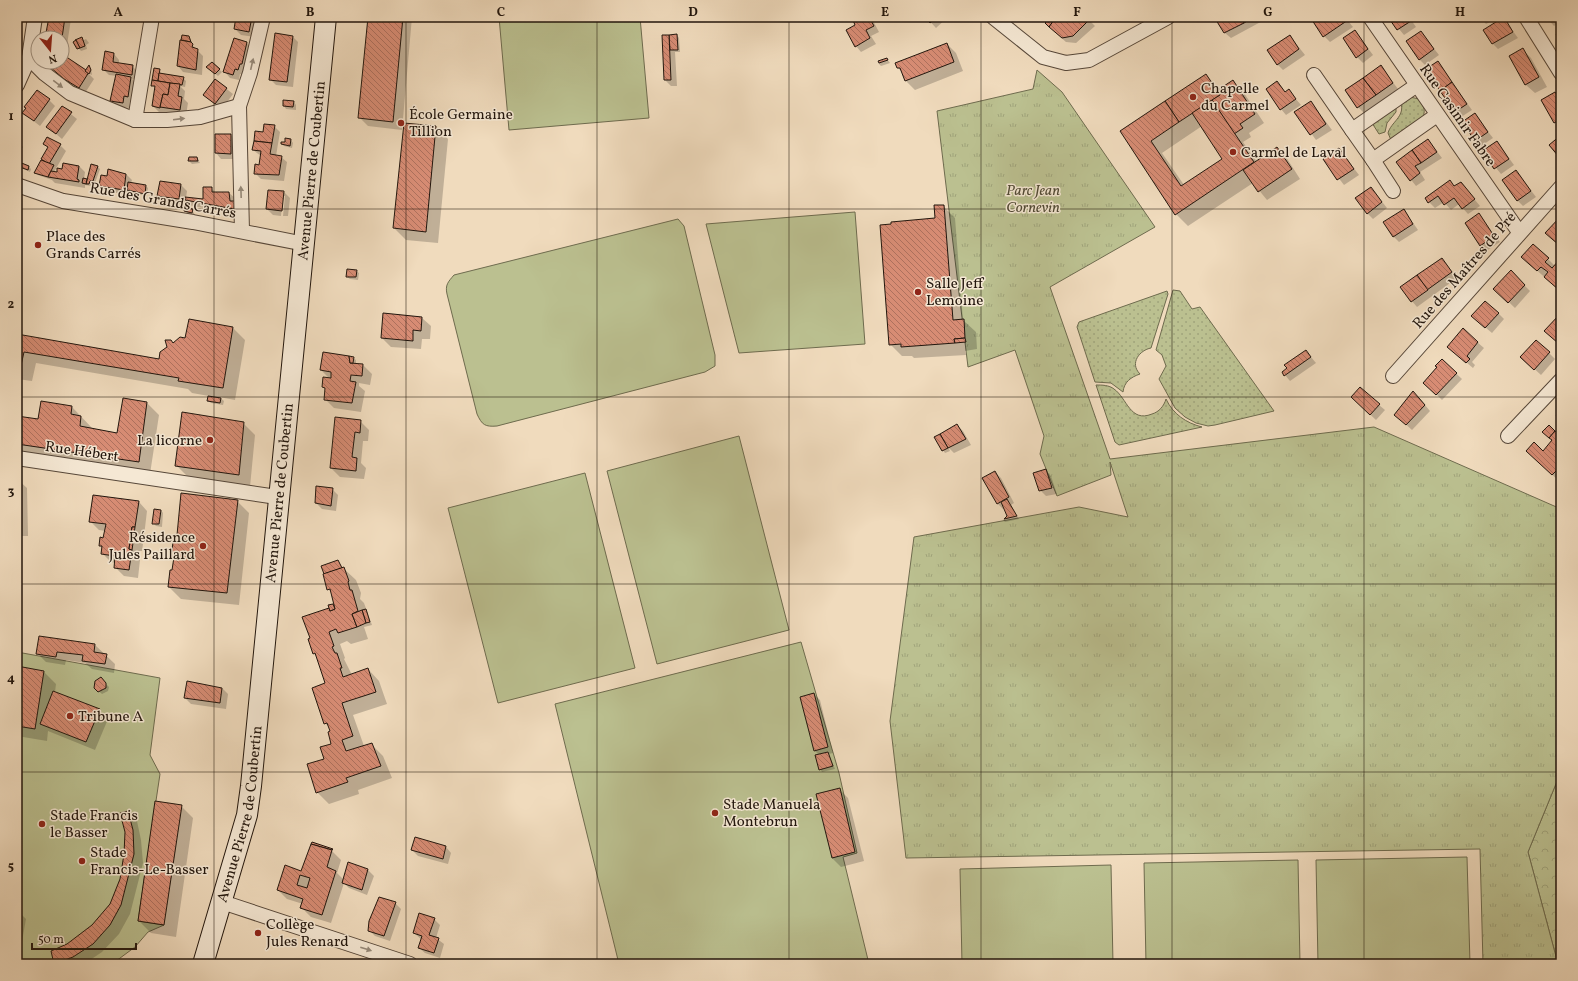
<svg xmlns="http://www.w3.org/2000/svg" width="1578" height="981" viewBox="0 0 1578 981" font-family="Vollkorn,serif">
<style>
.grass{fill:url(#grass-dots);stroke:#6e6b4e}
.forest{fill:url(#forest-crowns);stroke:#6e6b4e}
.park{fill:url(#park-tufts);stroke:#6e6b4e}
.garden{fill:#bbc090;stroke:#6e6b4e}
.shadow{fill:#0003;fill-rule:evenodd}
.building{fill:url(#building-back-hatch);stroke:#22160d;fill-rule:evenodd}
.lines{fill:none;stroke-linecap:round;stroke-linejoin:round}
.street-casing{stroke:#564739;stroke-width:16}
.secondary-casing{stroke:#22160d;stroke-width:22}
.street{stroke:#f5e8d4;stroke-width:14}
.secondary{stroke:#f5e8d4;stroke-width:20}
.oneway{fill:#968a7a}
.grid{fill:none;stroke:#22160d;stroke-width:1;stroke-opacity:0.55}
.poi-dot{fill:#8f2418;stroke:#f5e8d4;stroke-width:1.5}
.labels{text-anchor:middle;stroke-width:3;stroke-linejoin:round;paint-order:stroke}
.poi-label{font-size:15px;fill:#22160d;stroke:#f5e8d4;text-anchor:start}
.street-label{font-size:15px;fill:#22160d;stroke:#f5e8d4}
.park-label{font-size:15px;font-style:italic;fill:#504934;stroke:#f5e8d4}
.neatline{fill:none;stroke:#22160d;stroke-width:1.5}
.grid-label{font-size:13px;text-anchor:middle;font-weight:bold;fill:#22160d}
</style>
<defs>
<pattern id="grass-dots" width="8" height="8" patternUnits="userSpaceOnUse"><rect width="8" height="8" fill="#bbc090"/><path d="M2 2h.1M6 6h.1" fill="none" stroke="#a0a47b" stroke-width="1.8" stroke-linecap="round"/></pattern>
<pattern id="forest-crowns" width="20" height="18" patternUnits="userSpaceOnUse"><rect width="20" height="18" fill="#bbc090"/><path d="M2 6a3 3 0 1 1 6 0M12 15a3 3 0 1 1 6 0" fill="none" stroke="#a0a47b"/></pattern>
<pattern id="park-tufts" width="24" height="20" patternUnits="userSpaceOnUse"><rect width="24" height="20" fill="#bbc090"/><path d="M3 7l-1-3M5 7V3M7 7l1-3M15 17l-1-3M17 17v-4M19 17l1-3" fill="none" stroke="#a0a47b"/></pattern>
<pattern id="building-back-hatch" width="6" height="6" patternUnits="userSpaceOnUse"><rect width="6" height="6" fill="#d78c74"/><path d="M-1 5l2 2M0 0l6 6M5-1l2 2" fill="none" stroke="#ae715e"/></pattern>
</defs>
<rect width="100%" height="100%" fill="#f0dbbd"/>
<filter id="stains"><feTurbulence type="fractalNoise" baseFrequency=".005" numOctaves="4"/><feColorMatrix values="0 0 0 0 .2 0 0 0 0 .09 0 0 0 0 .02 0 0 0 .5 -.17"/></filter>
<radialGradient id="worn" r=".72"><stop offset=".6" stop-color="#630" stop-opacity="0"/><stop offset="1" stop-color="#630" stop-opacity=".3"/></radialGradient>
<g class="grass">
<path d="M 1410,97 L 1419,99 C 1423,106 1426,109 1423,117 L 1391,140 L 1388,133 C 1391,122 1405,117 1401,103 Z"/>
<polygon points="1396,107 1396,112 1387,123 1385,132 1379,134 1372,123"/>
<polygon points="1173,290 1180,291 1192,309 1200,307 1274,411 1215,425 1208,426 1196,423 1185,417 1175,408 1159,379 1166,366 1162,355 1156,350"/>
<path d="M 1167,291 L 1168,294 L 1151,348 C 1140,350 1129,363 1140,374 C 1131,377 1124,382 1123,392 L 1111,383 L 1095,382 L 1077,327 L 1079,322 Z"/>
<path d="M 1096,385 C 1102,385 1109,385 1114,389 C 1127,398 1130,423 1152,414 C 1159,412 1164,406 1166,399 C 1173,414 1186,423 1202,427 L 1119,445 L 1115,442 Z"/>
</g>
<polygon class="forest" points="1561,757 1561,964 1558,964 1528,852 1560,774"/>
<polygon class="park" points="1037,70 1062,92 1155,227 1050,287 1110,459 1374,427 1561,509 1560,774 1528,852 1558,964 1483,964 1480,849 906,858 890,721 914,537 1079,507 1128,517 1110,462 1111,475 1057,496 1040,454 1044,436 1015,350 968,367 937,111 1033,89"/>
<g class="garden">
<polygon points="499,17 640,17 649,118 509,130"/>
<polygon points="855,212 865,344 739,353 706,224"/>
<path d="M 678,219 L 684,226 L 715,355 L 715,366 L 705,372 L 497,426 C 485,427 482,425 477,414 L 447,294 C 445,285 448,282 454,275 Z"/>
<polygon points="739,436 789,630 657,664 607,471"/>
<polygon points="585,473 635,668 498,703 448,508"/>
<polygon points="801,642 839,773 857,853 843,857 869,964 619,964 555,704"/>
<polygon points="17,652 160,678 150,755 160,774 138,921 164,925 148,932 135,947 112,964 17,964"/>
<polygon points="1467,857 1470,964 1318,964 1316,860"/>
<polygon points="1298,860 1300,964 1146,964 1144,863"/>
<polygon points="1111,865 1113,964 962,964 960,869"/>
</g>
<g class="shadow">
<polygon points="50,17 69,17 71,19 67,45 62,45 62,38 47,38"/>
<polygon points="237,17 256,17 255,37 241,35 235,29"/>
<polygon points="369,17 412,17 402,130 368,126 359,117"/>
<polygon points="855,17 871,17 879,32 871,36 876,44 861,52 856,46 857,25 853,18"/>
<polygon points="926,17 948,17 936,28"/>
<polygon points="1052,17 1062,17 1065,20 1069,17 1086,17 1095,26 1076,43 1066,42 1056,33"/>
<polygon points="1223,17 1267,17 1268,18 1231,38 1225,33 1218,20"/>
<polygon points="1318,17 1345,17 1353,27 1330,42 1324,36"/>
<polygon points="1389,17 1409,17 1416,27 1404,35"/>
<polygon points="1480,17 1499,17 1486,24"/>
<polygon points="1546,17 1561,17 1561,21 1554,26"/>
<polygon points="1504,19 1518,38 1498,49 1493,44"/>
<polygon points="17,28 22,33 21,41 17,41"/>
<polygon points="1355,31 1373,55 1363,63 1357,57"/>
<polygon points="1421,32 1439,55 1425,65 1419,59"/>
<polygon points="677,35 679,38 680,52 675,52 677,86 671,86 665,80 663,36"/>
<polygon points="1290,36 1305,55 1283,70 1277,64"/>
<polygon points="189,37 193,46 203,56 202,75 183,72 178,66 184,42 182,40"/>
<polygon points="293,37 298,42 293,87 276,85 270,79"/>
<polygon points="82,39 84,40 86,39 89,43 86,45 87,49 81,51 74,42"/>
<polygon points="247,43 253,49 244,75 240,74 239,80 230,78 225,72"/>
<polygon points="947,44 956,53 963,71 915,90 906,81 903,73 898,68"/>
<polygon points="1522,49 1531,58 1547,87 1535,93 1526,85 1510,56"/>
<polygon points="114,54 119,60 119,64 132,66 138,72 137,80 132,79 137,83 134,102 130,101 129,108 116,106 111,100 117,76 109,75 103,69"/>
<polygon points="62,55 86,72 89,67 91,69 92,75 88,73 94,79 85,93 71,85 57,73 56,62 62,62"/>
<polygon points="887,59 890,63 881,66 878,63"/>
<polygon points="1437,62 1472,110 1461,117 1455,111"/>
<polygon points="212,63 222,72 218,76 210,70"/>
<polygon points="1381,67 1398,89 1364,113 1358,107"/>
<polygon points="159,70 162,75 183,78 186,81 185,87 180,86 185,91 184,99 188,103 186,115 159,112 153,106 156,89 153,86"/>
<path d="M 1206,75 L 1221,91 L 1233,82 L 1242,90 L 1264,123 L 1249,133 L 1251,137 L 1243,142 L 1257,162 L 1277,148 L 1286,157 L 1300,179 L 1267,200 L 1253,183 L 1188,226 L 1176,214 L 1121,131 ZM 1202,126 L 1224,159 L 1184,185 L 1162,153 Z"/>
<polygon points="215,80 233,94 222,109 210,100"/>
<polygon points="1277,82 1286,93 1289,91 1301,105 1286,115 1281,109"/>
<polygon points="1555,93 1561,99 1560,128 1555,122"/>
<polygon points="49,100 55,106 40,126 23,113"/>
<polygon points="294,102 296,105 296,110 286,109 284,106"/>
<polygon points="1311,102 1332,130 1316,140 1296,112"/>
<polygon points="62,107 77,119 62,139 48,127"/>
<polygon points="1475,115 1493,138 1481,146 1476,140"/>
<polygon points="405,124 436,127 448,139 438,243 406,240 394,228"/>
<polygon points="274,126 280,132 276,156 281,157 287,162 284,181 261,179 255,173 260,166 261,156 253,150 264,133"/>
<polygon points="231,135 237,141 236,159 221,159 216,153"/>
<polygon points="291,140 293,143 292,148 284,146 282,144"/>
<polygon points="1428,140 1442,158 1420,172 1425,180 1416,186 1397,162"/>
<polygon points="17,142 23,147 17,155"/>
<polygon points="1497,142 1514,165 1501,174 1483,152"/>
<polygon points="44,144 60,145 66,151 54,172 58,173 63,170 64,164 79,166 85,172 84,179 88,181 97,166 100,169 95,183 92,183 91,186 85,185 85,188 55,183 52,180 38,175 36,173 49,148"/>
<polygon points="1339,149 1359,175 1344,185 1324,159"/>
<polygon points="190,158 197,158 200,163 192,164 189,161"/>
<polygon points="17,166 29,167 31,169 30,172"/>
<polygon points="109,171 126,174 132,180 131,183 145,185 148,188 147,196 130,192 129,195 105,191 100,185 107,177"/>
<polygon points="1516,171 1536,197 1523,206 1517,200"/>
<polygon points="160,182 181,185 187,191 186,198 204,201 211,188 216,193 229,193 235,198 240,214 192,206 185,199 185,205 164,201 158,195"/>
<polygon points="1450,182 1456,187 1461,183 1480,206 1468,214 1459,204 1451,210 1444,202 1435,208 1426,199"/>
<polygon points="1371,188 1387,208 1373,219 1367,213"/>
<polygon points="284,192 290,198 288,216 283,216 285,196 283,196 281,216 273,215 267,209"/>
<polygon points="943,206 955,218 963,320 976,332 977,349 965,351 966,355 914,358 912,356 902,356 890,344 936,218"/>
<polygon points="192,210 195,215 188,214 185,211"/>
<polygon points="1404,210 1418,230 1399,242 1393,236"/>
<polygon points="1479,215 1500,242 1486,251 1481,245"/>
<polygon points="1522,257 1548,259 1555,266 1561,259 1561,292"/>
<polygon points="1442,259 1457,278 1417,307 1401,288"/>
<polygon points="356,271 359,273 358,280 350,279 347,277"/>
<polygon points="1511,272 1530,291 1515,308 1495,289"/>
<polygon points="1498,313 1504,319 1492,333 1479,322"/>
<polygon points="1560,315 1561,316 1561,345 1551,337"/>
<polygon points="422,318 431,326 430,339 422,339 421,349 391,347 382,338"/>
<polygon points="190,320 233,328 245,340 235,400 219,397 224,401 223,405 211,403 208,400 209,396 192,393 188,389 36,363 32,381 17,379 17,335 159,360 186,339"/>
<polygon points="1463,330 1484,348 1472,362 1475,365 1473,368 1448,347"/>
<polygon points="1306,351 1316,363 1290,381 1285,375"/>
<polygon points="1549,353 1555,359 1541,375 1528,363"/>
<polygon points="353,358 356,360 356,364 363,365 372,374 370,385 359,383 359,386 365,391 361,412 334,408 325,399 326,390 323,387 330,379 321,370"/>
<polygon points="1442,360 1462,379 1442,400 1430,388"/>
<polygon points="17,384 19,386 17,400"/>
<polygon points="1419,398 1430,411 1412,430 1401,420"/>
<polygon points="123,399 147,403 159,415 150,474 17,454 17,417 39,420 42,402 72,407 93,429 118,434"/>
<polygon points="1358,403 1379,405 1385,410 1376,420"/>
<polygon points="360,421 369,430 368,441 363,441 361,463 366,468 364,479 340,477 331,468"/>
<polygon points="243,423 255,435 250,487 188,477 176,465"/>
<polygon points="957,425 963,431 971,445 954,453 948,447 950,451 945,453 935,438"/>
<polygon points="1561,437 1561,483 1527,451 1543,452"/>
<polygon points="1045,470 1051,476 1057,494 1046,496 1040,490"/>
<polygon points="995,472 1001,478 1014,503 1011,505 1019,519 1005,522 1003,520 1008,516 1005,508 1003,509 997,503"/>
<polygon points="17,479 27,488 28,536 17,536"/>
<polygon points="332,489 338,495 336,511 322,509 316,503"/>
<polygon points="237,501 249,513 239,605 181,599 169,587 175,559 173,557 177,537"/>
<polygon points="139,502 147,511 144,536 141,535 140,541 143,544 142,551 138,551 138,557 140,560 138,578 124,576 115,567 116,563 111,562 102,553 103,549 100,546 104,539 105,531 99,530 90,521"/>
<polygon points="161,510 163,513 162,527 156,526 153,523"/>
<polygon points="338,561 343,568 356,580 361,593 360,599 364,603 372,625 364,627 368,639 351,644 347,641 340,644 345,658 344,659 352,675 368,669 379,681 387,704 353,715 364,746 371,744 383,756 392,778 358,790 359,794 329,804 317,792 325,759 333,744 330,728 325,723 326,684 317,657 313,653 311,638 333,605 336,608 332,593 328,589"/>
<polygon points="95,645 115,664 114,673 92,669 85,663 66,660 65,665 46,662 37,653"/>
<polygon points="17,667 44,672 56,684 55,692 99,710 108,719 95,750 48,731 47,741 17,736"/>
<polygon points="101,679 109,687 108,691 102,694 95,688"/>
<polygon points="222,688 228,694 226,709 191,704 185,698"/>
<polygon points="814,694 820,700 833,753 829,754 835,769 822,772 820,769 819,755 815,751"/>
<polygon points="839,789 848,798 864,861 841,867 832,858"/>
<polygon points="181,806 193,818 176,937 151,933 139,921"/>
<polygon points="128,812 137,821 141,840 143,863 130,914 119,934 102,952 84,964 55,964 52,951 68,945 93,926 111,905 121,880"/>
<polygon points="311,845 332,851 341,860 337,873 344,880 368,870 374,876 367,895 349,888 344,883 331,923 311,917 302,908 303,904 287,899 278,890 302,872"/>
<polygon points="446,847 451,853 448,864 418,856 412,850"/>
<polygon points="395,903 401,909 390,941 375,936 369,930"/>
<polygon points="17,910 26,919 18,964 17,964"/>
<polygon points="434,919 440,925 436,938 444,944 440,958 425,953 419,948 422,940 414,933"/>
</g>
<g class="building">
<polygon points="49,17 65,17 62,38 45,38"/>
<polygon points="236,17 252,17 249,32 234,29"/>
<polygon points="368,17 403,17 393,122 358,118"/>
<polygon points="869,17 874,26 866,30 870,38 855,47 846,30 855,25 852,18"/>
<polygon points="924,17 937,17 930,23"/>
<polygon points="1051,17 1056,17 1049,27 1045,23"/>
<polygon points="1056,17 1063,17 1065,19 1067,17 1087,17 1090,19 1073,36 1062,38 1049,27"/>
<polygon points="1221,17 1240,17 1244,23 1224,33 1216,20"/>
<polygon points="1240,17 1254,17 1244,23"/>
<polygon points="1317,17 1346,17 1348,20 1323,37 1312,20"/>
<polygon points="1388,17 1408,17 1411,21 1397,30"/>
<polygon points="1504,17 1513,32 1492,44 1483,30"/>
<polygon points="1355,30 1368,49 1356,58 1343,38"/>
<polygon points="1421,31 1434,49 1419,60 1406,41"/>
<polygon points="1561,31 1561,41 1556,34"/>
<polygon points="275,33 293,36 287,82 269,80"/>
<polygon points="677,34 678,50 670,50 669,35"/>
<polygon points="182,35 189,36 191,42 181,40"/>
<polygon points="662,35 669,35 671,80 664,80"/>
<polygon points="1290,35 1299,49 1277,65 1267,50"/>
<polygon points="82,37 85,46 80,48 75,40"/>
<polygon points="234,38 247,42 242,64 240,64 238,70 235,69 233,75 223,72"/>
<polygon points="76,40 80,48 77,49 73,42"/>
<polygon points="180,40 191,42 193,44 192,47 198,49 196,70 177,66"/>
<polygon points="947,43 954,62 905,81 900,68 897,68 895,63"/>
<polygon points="1523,48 1539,77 1525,85 1509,56"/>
<polygon points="105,51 114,53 113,62 133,65 132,75 102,70"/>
<polygon points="62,54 89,72 79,88 64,79 50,67 54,62 62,62"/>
<polygon points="887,58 888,60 879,63 878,61"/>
<polygon points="1438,61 1452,82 1440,91 1426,69"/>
<polygon points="212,62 220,69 215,74 206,67"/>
<polygon points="89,65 91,70 89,74 85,71"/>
<polygon points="1381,65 1393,83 1376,95 1363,78"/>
<polygon points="154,68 160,69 158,81 152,80"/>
<polygon points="159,73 184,77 182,85 158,81"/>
<polygon points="116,74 131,77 128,97 124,96 123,103 110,101"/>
<polygon points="1206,74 1220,95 1179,122 1165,101"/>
<polygon points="1363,78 1376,95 1357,108 1345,90"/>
<polygon points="215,79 227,88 215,104 203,95"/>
<polygon points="152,80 170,83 168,95 163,94 160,108 152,106 155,86 151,86"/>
<polygon points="1233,80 1255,114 1240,124 1243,128 1234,134 1212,100 1220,95 1218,90"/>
<polygon points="1277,81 1285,92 1289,89 1296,99 1280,110 1266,89"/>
<polygon points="1452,82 1467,104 1455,112 1440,91"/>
<polygon points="170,83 180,84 178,96 182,97 180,110 160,107 163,94 168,95"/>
<polygon points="37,90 50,99 34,121 22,113 26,108 24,107"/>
<polygon points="1555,92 1561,101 1561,119 1554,123 1541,100"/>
<polygon points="283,100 294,101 293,107 283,106"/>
<polygon points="1212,100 1254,162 1175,215 1120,131 1165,101 1179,122 1151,141 1181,186 1222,159 1192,113"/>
<polygon points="1311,101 1326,124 1310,135 1294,112"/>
<polygon points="62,106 72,112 56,134 46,127"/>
<polygon points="1475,113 1488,132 1475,141 1462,122"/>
<polygon points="404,123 436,126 426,232 393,228"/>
<polygon points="264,124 275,125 272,143 254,141 255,131 263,132"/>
<polygon points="215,134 231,134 231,154 215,153"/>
<polygon points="1561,135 1561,156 1559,157 1549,145"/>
<polygon points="47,137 61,144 49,164 41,159 48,147 43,144"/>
<polygon points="285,138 291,139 290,146 281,144 281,142 285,142"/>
<polygon points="1428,139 1437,152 1421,163 1412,150"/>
<polygon points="254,141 272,143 270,154 282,156 279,175 254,174 255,164 259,165 261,151 252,150"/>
<polygon points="1497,141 1509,159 1494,169 1482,151"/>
<polygon points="1277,147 1292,169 1258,192 1243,170"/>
<polygon points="1339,148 1354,169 1337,180 1323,159"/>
<polygon points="1412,150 1421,163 1415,166 1420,173 1410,181 1396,162"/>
<polygon points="189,157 197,157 198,161 188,161"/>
<polygon points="41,160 54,165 48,177 34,173"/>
<polygon points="19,162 29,166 28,170 17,166"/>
<polygon points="63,163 79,166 77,179 79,180 79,182 48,177 51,171 57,172 57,168 62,169"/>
<polygon points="91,164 98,166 93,181 90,181 89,184 86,184"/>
<polygon points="108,169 126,174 124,190 99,186 101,175 107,176"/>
<polygon points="1516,170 1531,191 1517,201 1502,180"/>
<polygon points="83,178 87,179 86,184 82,183"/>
<polygon points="1450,180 1454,186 1461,182 1475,199 1462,209 1454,198 1444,205 1438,196 1428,203 1425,198"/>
<polygon points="160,181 181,184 179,199 157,196"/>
<polygon points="128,182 146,185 145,194 127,190"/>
<polygon points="203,187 212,187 212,192 229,192 230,201 235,201 234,209 185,200 185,197 203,199"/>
<polygon points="1371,187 1382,202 1367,214 1355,198"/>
<polygon points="268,190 284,191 282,211 266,209"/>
<polygon points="934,205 944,205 953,320 964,319 965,338 954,339 955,343 901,347 901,344 889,345 880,225 891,224 891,222 935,218"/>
<polygon points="185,208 193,209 192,213 184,211"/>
<polygon points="1404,209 1413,224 1393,237 1383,222"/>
<polygon points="1479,213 1494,236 1480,246 1465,223"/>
<polygon points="1561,216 1561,243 1559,245 1545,233"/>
<polygon points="1533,244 1549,258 1545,262 1552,268 1561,258 1561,288 1559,290 1544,277 1548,272 1541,267 1537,271 1521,257"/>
<polygon points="1442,258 1452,272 1427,290 1417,275"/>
<polygon points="347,269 357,270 356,277 346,277"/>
<polygon points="1511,270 1525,285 1508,303 1493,289"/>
<polygon points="1417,275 1428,290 1411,302 1400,287"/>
<polygon points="1485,301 1499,313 1485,328 1471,316"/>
<polygon points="383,313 422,317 421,331 413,330 413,341 381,338"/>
<polygon points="1560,314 1561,340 1558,343 1544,331"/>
<polygon points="189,319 233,327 223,388 178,381 179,378 24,352 20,370 17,369 17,334 159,359 160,352 167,347 165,340 171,340 173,343 180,337 185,338"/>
<polygon points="1463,328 1478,342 1467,356 1470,359 1466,363 1447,347"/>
<polygon points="965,338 966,342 955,343 954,339"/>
<polygon points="1536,340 1550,352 1534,370 1520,357"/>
<polygon points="1306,350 1311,357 1284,376 1282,372 1287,368 1284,365"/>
<polygon points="323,352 349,356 350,363 363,364 362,376 351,375 350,381 356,382 352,403 324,400 325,388 322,387 323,377 331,378 331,372 320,370"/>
<polygon points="349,356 354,357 353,363 350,363"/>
<polygon points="1442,359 1457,373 1436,395 1423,383 1437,367 1435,366"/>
<polygon points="1360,387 1380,404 1370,415 1351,397"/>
<polygon points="1413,391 1425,405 1406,425 1394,415"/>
<polygon points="208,396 221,398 220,403 207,401"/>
<polygon points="123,398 147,402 139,462 17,444 17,416 38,419 41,401 72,406 71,414 81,416 80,426 117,433"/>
<polygon points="1561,410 1561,421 1556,416"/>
<polygon points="182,412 244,422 239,475 175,466"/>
<polygon points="335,417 361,420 360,433 355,432 352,457 357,458 356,471 330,468"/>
<polygon points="957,424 966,439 948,448 940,434"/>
<polygon points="1549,425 1555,431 1549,438 1542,432"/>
<polygon points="1555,431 1561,436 1561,466 1552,475 1526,451 1534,442 1543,451 1552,440 1549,438"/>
<polygon points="940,434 948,448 942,451 934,437"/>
<polygon points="1046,469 1052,488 1039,491 1033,473"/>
<polygon points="995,471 1009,497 997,504 982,478"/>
<polygon points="17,478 19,478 20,527 17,527"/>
<polygon points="316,486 333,488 331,506 315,503"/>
<polygon points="181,493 238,500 227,593 168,587 170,570 172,570 174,557 171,557 174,535 177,535"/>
<polygon points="93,495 139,501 135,527 132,527 131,533 134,534 133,543 130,542 129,549 132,550 129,570 114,568 115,556 101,554 102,546 99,546 100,537 103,538 106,524 89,522"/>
<polygon points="1007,499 1017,516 1004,519 1007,516 1001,502"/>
<polygon points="154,509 161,510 159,524 152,524"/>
<polygon points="132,527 135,527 134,534 131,533"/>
<polygon points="130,542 133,543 132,550 129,549"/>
<polygon points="338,560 342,568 324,574 321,566"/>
<polygon points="344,567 349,581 348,582 350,590 352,590 358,611 352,614 357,627 338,633 336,629 329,632 334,646 332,647 335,653 337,653 342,668 340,668 343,677 368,668 376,692 342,703 353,736 342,740 346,751 372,743 381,766 346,778 348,782 316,793 307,764 324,759 320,747 331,744 328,732 330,731 327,723 324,724 312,688 325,683 315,653 313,654 308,639 310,638 302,617 329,608 330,611 335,609 330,589 327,590 323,574"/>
<polygon points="333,604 335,609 330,611 328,605"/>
<polygon points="366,609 370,622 366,623 362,610"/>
<polygon points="362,610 366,623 357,627 352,614"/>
<polygon points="39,636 95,644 94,652 107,654 105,664 82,661 83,655 57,652 56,657 36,654"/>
<polygon points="17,666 44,671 35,729 17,726"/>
<polygon points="101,677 106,683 106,688 98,692 94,688 95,681"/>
<polygon points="187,681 222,688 220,703 184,698"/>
<polygon points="53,691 100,709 86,742 40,724"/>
<polygon points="814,693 828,747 814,751 800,697"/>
<polygon points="828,752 833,766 819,770 815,755"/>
<polygon points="840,788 855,852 832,858 816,794"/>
<polygon points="155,801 182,805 164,925 138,921"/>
<polygon points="128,811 133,830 134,854 121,905 110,925 93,944 73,957 54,964 51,951 67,944 92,925 110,904 120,879 124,854 125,832 120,813"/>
<polygon points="415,837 446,846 443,859 411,850"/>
<polygon points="312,842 333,849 332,850 311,844"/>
<path d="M 311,844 L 332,850 L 327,867 L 336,871 L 322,915 L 300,908 L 303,899 L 277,890 L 285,865 L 301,871 ZM 300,875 L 310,878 L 307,888 L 297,885 Z"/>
<polygon points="348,862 368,869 362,890 342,883"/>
<polygon points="379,897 396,902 384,936 368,931 369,921"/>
<polygon points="419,913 435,918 429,935 439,938 434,953 418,948 422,936 413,933"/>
</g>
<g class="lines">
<defs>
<g id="street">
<polyline points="993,17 1043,57 1066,63 1089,60 1168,17"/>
<polyline points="1370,17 1519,232"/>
<polyline points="1526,17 1561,73"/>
<polyline points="29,58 45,74 70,93 135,120 167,120 200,117 239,106"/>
<polyline points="1314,75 1352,130"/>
<polyline points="17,85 29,58 35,17"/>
<polyline points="1417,85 1352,130 1373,160 1437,115"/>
<polyline points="135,120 152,17"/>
<polyline points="1373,160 1393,191"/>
<polyline points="17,185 63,201 193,222 305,244"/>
<polyline points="242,231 239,106 250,73 263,17"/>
<polyline points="1393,376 1561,187"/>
<polyline points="1508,436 1561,380"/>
<polyline points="17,458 277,497"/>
<polyline points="222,902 410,964"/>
</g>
<g id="secondary">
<path id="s1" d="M 203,964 L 247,815 L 251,786 C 274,529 302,273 326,17"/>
</g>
</defs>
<use href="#street" class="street-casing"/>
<use href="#secondary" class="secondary-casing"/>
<use href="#street" class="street"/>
<use href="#secondary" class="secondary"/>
</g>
<defs><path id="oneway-solid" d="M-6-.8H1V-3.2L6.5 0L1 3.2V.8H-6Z"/></defs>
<g class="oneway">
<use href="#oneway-solid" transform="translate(252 64) rotate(-77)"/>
<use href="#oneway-solid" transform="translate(58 84) rotate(37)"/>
<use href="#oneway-solid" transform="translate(179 119) rotate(-7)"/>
<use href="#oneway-solid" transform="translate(241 192) rotate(-92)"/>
<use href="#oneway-solid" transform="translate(366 949) rotate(18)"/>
</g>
<path class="grid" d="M 214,17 L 214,964M 406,17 L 406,964M 597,17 L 597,964M 789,17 L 789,964M 981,17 L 981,964M 1172,17 L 1172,964M 1364,17 L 1364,964M 17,209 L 1561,209M 17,397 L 1561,397M 17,584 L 1561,584M 17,772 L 1561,772"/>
<g class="poi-dot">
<circle cx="1193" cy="97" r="4"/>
<circle cx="401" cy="123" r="4"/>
<circle cx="1233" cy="152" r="4"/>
<circle cx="38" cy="245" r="4"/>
<circle cx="918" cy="292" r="4"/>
<circle cx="210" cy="440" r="4"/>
<circle cx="203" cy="546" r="4"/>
<circle cx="70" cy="716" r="4"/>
<circle cx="715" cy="813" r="4"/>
<circle cx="42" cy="824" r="4"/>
<circle cx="82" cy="861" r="4"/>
<circle cx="258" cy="933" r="4"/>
</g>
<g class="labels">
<g class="poi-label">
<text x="1201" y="93">Chapelle<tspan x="1201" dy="17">du Carmel</tspan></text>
<text x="409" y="119">École Germaine<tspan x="409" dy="17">Tillion</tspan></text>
<text x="1241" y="157">Carmel de Laval</text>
<text x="46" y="241">Place des<tspan x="46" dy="17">Grands Carrés</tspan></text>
<text x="926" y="288">Salle Jeff<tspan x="926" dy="17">Lemoine</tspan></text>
<text x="202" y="445" text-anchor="end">La licorne</text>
<text x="195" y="542" text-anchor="end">Résidence<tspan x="195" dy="17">Jules Paillard</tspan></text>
<text x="78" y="721">Tribune A</text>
<text x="723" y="809">Stade Manuela<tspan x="723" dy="17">Montebrun</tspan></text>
<text x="50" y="820">Stade Francis<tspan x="50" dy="17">le Basser</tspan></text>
<text x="90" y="857">Stade<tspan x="90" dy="17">Francis-Le-Basser</tspan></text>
<text x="266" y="929">Collège<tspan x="266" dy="17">Jules Renard</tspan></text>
</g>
<g class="street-label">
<text transform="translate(1458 115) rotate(55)" y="5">Rue Casimir Fabre</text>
<text dy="5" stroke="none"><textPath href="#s1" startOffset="803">Avenue Pierre de Coubertin</textPath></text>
<text transform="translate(163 200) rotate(10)" y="5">Rue des Grands Carrés</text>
<text transform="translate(1464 270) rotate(-49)" y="5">Rue des Maîtres de Pré</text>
<text transform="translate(82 451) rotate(8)" y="5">Rue Hébert</text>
<text dy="5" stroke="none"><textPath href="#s1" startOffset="479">Avenue Pierre de Coubertin</textPath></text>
<text dy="5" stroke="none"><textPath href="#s1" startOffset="155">Avenue Pierre de Coubertin</textPath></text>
</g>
<g class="park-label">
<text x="1033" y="195">Parc Jean<tspan x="1033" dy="17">Cornevin</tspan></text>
</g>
</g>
<rect width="1578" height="981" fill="none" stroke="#f0dbbd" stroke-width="44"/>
<g transform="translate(50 50) rotate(163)"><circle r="19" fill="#f5e8d4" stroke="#a19484"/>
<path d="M0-3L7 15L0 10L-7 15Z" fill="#8f2418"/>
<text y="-6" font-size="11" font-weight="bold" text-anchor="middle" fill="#22160d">N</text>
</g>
<path d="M32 943v6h104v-6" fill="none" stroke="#22160d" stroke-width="2"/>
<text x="38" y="943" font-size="12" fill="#22160d" stroke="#f5e8d4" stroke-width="3" paint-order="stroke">50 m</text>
<rect x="22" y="22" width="1534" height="937" class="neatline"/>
<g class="grid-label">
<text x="118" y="16">A</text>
<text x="310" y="16">B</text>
<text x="501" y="16">C</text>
<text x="693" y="16">D</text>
<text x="885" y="16">E</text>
<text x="1077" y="16">F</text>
<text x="1268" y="16">G</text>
<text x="1460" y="16">H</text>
<text x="11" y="120">1</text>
<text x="11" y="308">2</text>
<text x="11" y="495">3</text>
<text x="11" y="682">4</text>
<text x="11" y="870">5</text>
</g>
<rect width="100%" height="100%" filter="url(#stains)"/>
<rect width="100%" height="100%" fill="url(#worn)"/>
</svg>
